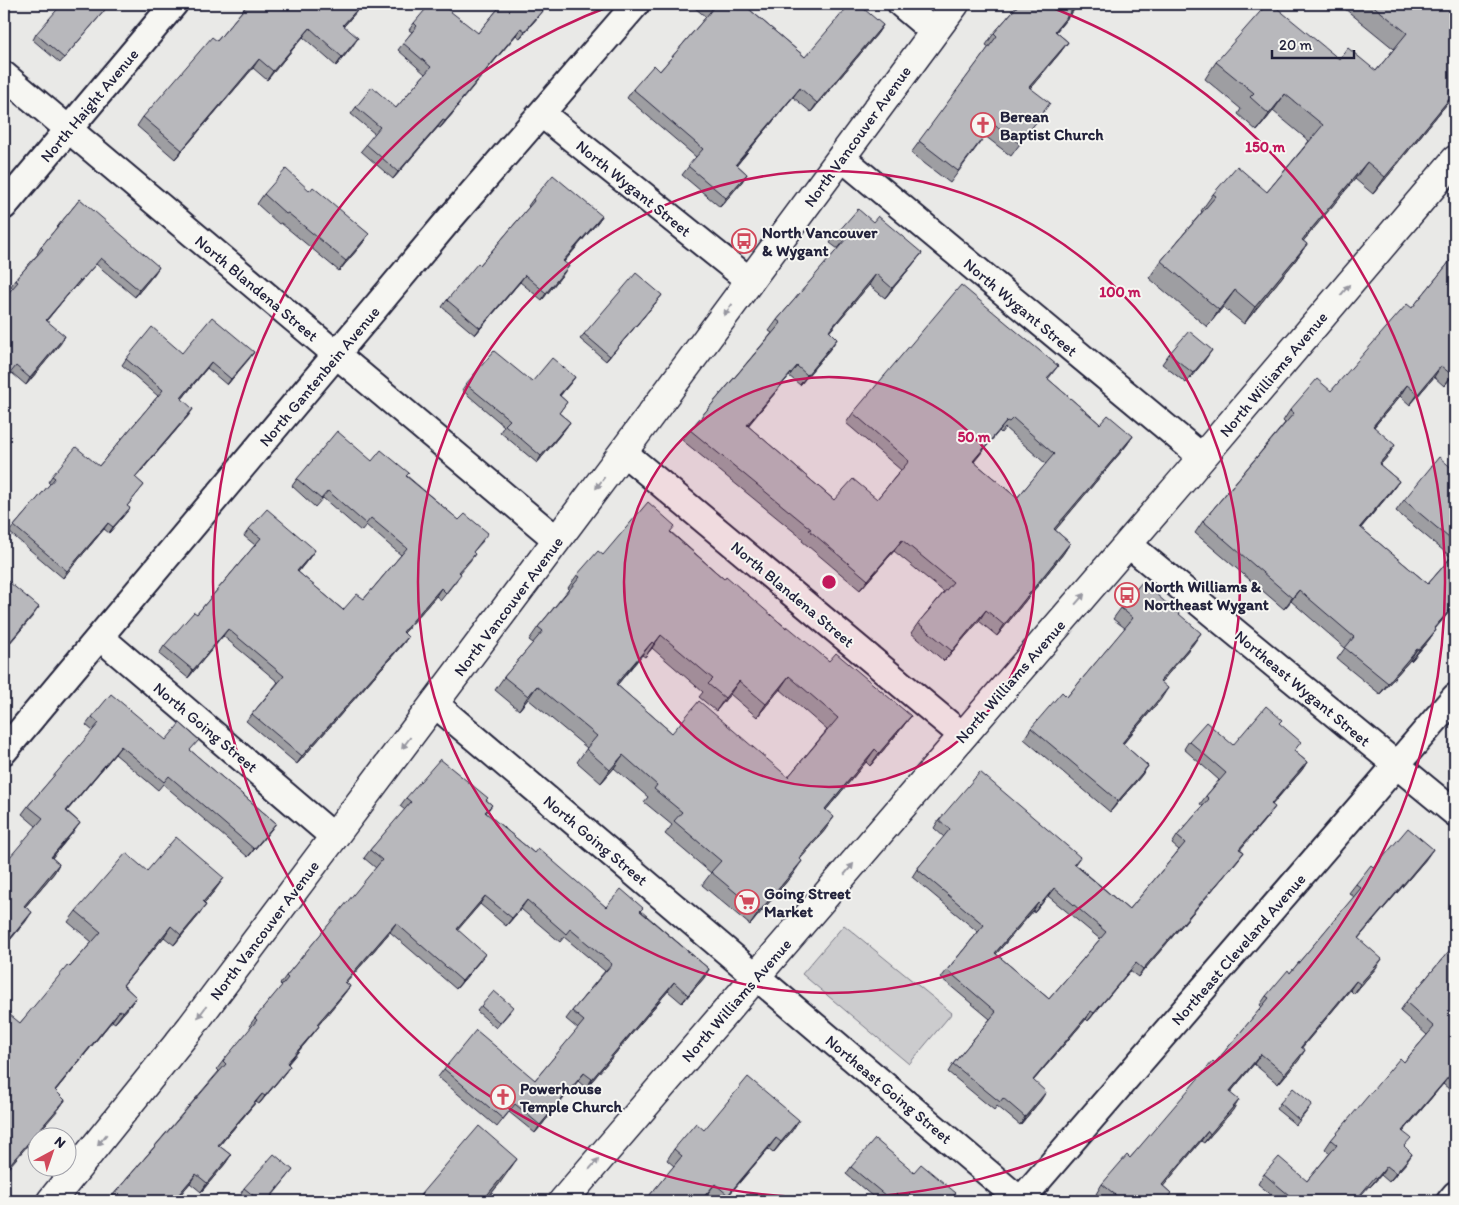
<svg xmlns="http://www.w3.org/2000/svg" width="1459" height="1205" viewBox="0 0 1459 1205" font-family="Itim,sans-serif">
<style>
.green{fill:#ccccce;stroke:#777784}
.lines{fill:none;stroke-linecap:round;stroke-linejoin:round}
.street-casing{stroke:#22223b;stroke-width:30}
.secondary-casing{stroke:#22223b;stroke-width:31}
.street{stroke:#f6f6f2;stroke-width:26}
.secondary{stroke:#f6f6f2;stroke-width:28}
.wall{fill:#9e9ea2;stroke:#22223b;fill-rule:evenodd}
.shaded-wall{fill:#818184;stroke:#22223b}
.building{fill:#b8b8bc;stroke:#22223b;fill-rule:evenodd}
.oneway{fill:#9797a0}
.ring{fill:none;stroke:#c2185b;stroke-width:2.5}
.labels{text-anchor:middle;stroke-width:4;stroke-linejoin:round;paint-order:stroke}
.street-label{font-size:16px;fill:#22223b;stroke:#f6f6f2}
.poi-label{font-size:16px;font-weight:bold;fill:#22223b;stroke:#f6f6f2;text-anchor:start}
.centre{fill:#c2185b;stroke:#f6f6f2;stroke-width:2.5}
.ring-label{font-size:15px;text-anchor:middle;font-weight:bold;fill:#c2185b;stroke:#f6f6f2;stroke-width:4;stroke-linejoin:round;paint-order:stroke}
</style>
<rect width="100%" height="100%" fill="#e9e9e7"/>
<filter id="ink" filterUnits="userSpaceOnUse"><feTurbulence type="fractalNoise" baseFrequency=".02" numOctaves="2"/><feDisplacementMap in="SourceGraphic" scale="10" xChannelSelector="R" yChannelSelector="G"/><feConvolveMatrix kernelMatrix="1 2 1 2 8 2 1 2 1" color-interpolation-filters="sRGB"/></filter>
<g filter="url(#ink)">
<polygon class="green" points="844,925 952,1013 909,1064 802,974"/>
<g class="lines">
<defs>
<g id="street">
<polyline points="901,4 934,32"/>
<polyline points="4,75 557,540"/>
<polyline points="542,114 750,281"/>
<polyline points="841,157 1202,457"/>
<polyline points="4,206 174,4"/>
<polyline points="623,452 963,736"/>
<polyline points="1128,544 1455,813"/>
<polyline points="100,637 334,837"/>
<polyline points="435,704 1021,1201"/>
<polyline points="4,751 447,222 636,4"/>
<polyline points="1020,1201 1455,697"/>
<polyline points="1450,1201 1455,1195"/>
</g>
<g id="secondary">
<polyline points="51,1201 191,1027 334,837 623,452 955,4"/>
<polyline points="563,1201 1182,481 1455,160"/>
</g>
</defs>
<use href="#street" class="street-casing"/>
<use href="#secondary" class="secondary-casing"/>
<use href="#street" class="street"/>
<use href="#secondary" class="secondary"/>
</g>
<g class="wall">
<polygon points="110,4 60,63 33,40 36,34"/>
<polygon points="248,4 363,4 344,26 352,47 336,66 303,37 267,80 253,68 175,159 137,126 143,117 217,41"/>
<polygon points="502,4 549,4 520,38 516,35 457,105 453,113 440,128 438,127 393,179 361,151 375,134 351,114 356,107 396,108 425,74 398,50 412,32 409,30 414,23 478,33"/>
<polygon points="690,4 743,4 805,57 883,25 877,34 811,112 793,97 737,165 747,174 741,183 720,207 682,175 696,157 627,98 633,89 660,71 706,17"/>
<polygon points="1019,4 1079,4 1056,32 1068,42 1059,54 1030,88 1042,114 1011,156 985,136 950,183 911,153 989,47 986,45 994,33"/>
<polygon points="1339,4 1455,4 1455,94 1373,194 1355,179 1303,241 1307,244 1295,261 1244,324 1223,307 1207,327 1149,278 1161,261 1202,212 1201,211 1213,194 1267,192 1309,141 1273,111 1257,131 1238,114 1241,109 1205,79 1216,62 1339,59 1376,71 1394,49"/>
<polygon points="310,191 369,234 362,244 339,271 281,223 279,224 257,204 264,194"/>
<polygon points="80,199 155,273 135,297 96,264 76,287 75,286 47,320 61,343 26,385 12,373 4,382 4,298 13,288 11,286 15,280 38,254 37,254 41,247"/>
<polygon points="533,199 602,216 597,223 564,262 564,273 542,300 520,282 475,335 442,307 447,300 480,265 529,207 528,206"/>
<path d="M 873,222 L 922,253 L 914,263 L 885,298 L 869,285 L 829,332 L 837,339 L 830,349 L 800,385 L 789,376 L 748,426 L 834,500 L 877,499 L 901,470 L 846,423 L 853,413 L 1058,366 L 1048,379 L 1100,424 L 1133,436 L 1126,446 L 1055,530 L 1070,543 L 1063,554 L 997,636 L 979,621 L 944,661 L 911,633 L 918,623 L 944,592 L 894,551 L 860,590 L 802,541 L 803,539 L 682,440 L 690,430 L 772,333 L 769,331 L 777,320 L 838,249 L 830,243 L 838,232 ZM 1005,428 L 1046,464 L 1017,498 L 974,462 L 999,431 L 1001,433 Z"/>
<polygon points="1455,255 1455,373 1444,386 1434,377 1410,405 1400,396 1374,427 1388,456 1380,465 1399,481 1391,492 1361,528 1428,584 1451,557 1396,511 1404,500 1455,471 1455,605 1435,629 1436,630 1428,641 1411,661 1410,660 1380,694 1337,659 1345,648 1291,601 1284,609 1195,533 1203,521 1285,423 1283,421 1290,410 1331,391 1412,308"/>
<polygon points="658,300 606,361 580,339 584,334"/>
<polygon points="254,352 227,385 207,368 182,399 189,415 135,478 144,485 127,506 125,514 109,533 104,529 63,578 9,532 14,526 50,484 48,482 52,476 99,466 158,396 122,365 126,359 182,353"/>
<polygon points="1169,354 1205,360 1186,383 1162,364"/>
<polygon points="575,377 560,396 567,402 559,413 570,422 565,429 537,463 500,432 504,426 462,390 466,384 532,382"/>
<polygon points="372,461 407,476 483,541 473,552 475,554 470,561 460,573 456,581 441,600 436,596 404,633 408,637 403,644 297,764 246,721 252,714 278,682 223,636 188,678 159,654 164,646 197,614 255,545 244,536 249,529 310,557 298,572 343,610 364,599 401,555 366,525 361,531 323,498 315,507 292,486 297,479"/>
<path d="M 671,532 L 724,579 L 829,661 L 911,716 L 901,729 L 870,766 L 866,762 L 826,810 L 825,830 L 800,859 L 793,874 L 750,925 L 702,885 L 711,873 L 665,834 L 672,825 L 644,802 L 648,797 L 614,768 L 601,783 L 577,762 L 587,748 L 528,699 L 519,710 L 495,690 L 504,677 L 533,643 L 529,640 L 538,627 L 569,589 L 568,588 L 577,575 L 603,555 ZM 652,648 L 703,692 L 699,697 L 716,711 L 730,694 L 757,717 L 780,689 L 827,730 L 788,777 L 672,733 L 617,685 L 642,655 L 645,657 Z"/>
<polygon points="1121,608 1194,643 1161,682 1161,699 1123,744 1148,766 1141,776 1110,812 1024,739 1031,728 1067,697 1125,628 1113,619"/>
<polygon points="92,717 166,740 191,751 276,823 270,831 248,857 163,784 158,790 115,754 67,811 80,823 74,831 52,858 59,864 54,873 25,907 26,921 4,947 36,826 22,814 28,806 93,731 86,725"/>
<path d="M 1279,724 L 1294,751 L 1307,762 L 1302,770 L 1272,805 L 1269,815 L 1240,849 L 1244,852 L 1238,860 L 1138,977 L 1130,971 L 1088,1021 L 1086,1019 L 1033,1081 L 1041,1100 L 1020,1125 L 997,1106 L 994,1110 L 948,1072 L 953,1064 L 990,1019 L 941,978 L 947,970 L 978,932 L 912,877 L 917,869 L 944,837 L 934,828 L 939,820 L 1080,857 L 1075,864 L 1129,910 L 1179,850 L 1172,844 L 1177,836 L 1203,806 L 1200,804 L 1206,796 L 1219,780 L 1184,749 L 1189,741 L 1233,745 ZM 1048,896 L 1100,939 L 1049,999 L 996,954 L 1033,911 L 1034,913 Z"/>
<polygon points="406,798 486,800 492,805 486,813 534,853 606,907 641,911 709,969 704,978 682,1003 668,991 586,1088 578,1081 535,1133 509,1112 497,1127 438,1077 444,1069 535,1080 578,1029 566,1019 572,1011 605,971 564,937 560,942 521,909 506,926 480,904 457,930 479,962 456,989 390,932 346,983 350,986 344,994 318,1025 319,1026 313,1034 288,1064 290,1066 284,1074 259,1104 256,1102 219,1146 231,1155 225,1164 201,1192 190,1183 175,1201 108,1201 113,1195 219,1071 217,1069 223,1061 251,1028 249,1026 255,1018 282,986 280,984 286,976 376,868 364,858 370,850 405,810 400,806"/>
<polygon points="1426,859 1358,938 1376,968 1354,994 1350,990 1302,1047 1299,1060 1278,1084 1254,1064 1230,1093 1233,1110 1204,1143 1201,1141 1163,1186 1171,1193 1166,1201 1105,1201 1096,1194 1102,1184 1130,1158 1215,1063 1262,1007 1260,1005 1266,996 1290,973 1354,897 1349,893 1356,884 1374,868"/>
<polygon points="147,871 216,889 204,903 199,915 174,945 164,937 123,985 136,997 129,1007 115,1023 112,1021 55,1091 65,1100 58,1110 20,1023 92,942 68,922 76,911"/>
<polygon points="1455,944 1455,1094 1443,1084 1403,1132 1404,1147 1412,1154 1406,1163 1389,1182 1381,1175 1370,1187 1369,1186 1356,1201 1279,1201 1258,1184 1264,1174 1307,1181 1330,1153 1325,1149 1331,1140 1404,1062 1427,1035 1400,1011 1406,1002"/>
<polygon points="481,1006 510,1012 496,1028 477,1011"/>
<polygon points="1280,1103 1309,1109 1296,1125 1276,1109"/>
<polygon points="704,1130 792,1131 773,1153 768,1149 724,1201 715,1201 707,1195 702,1201 645,1201 674,1166 667,1160 674,1149"/>
<polygon points="851,1167 914,1172 956,1193 950,1201 878,1201 846,1174"/>
<polygon points="293,1170 268,1201 251,1201 241,1193 244,1188"/>
<polygon points="500,1183 485,1201 417,1201 421,1194"/>
</g>
<g class="shaded-wall">
<polygon points="362,4 363,4 337,34 343,25"/>
<polygon points="548,4 549,4 520,38 525,31"/>
<polygon points="1077,4 1079,4 1046,43 1055,31"/>
<polygon points="883,25 877,34 811,112 817,103"/>
<polygon points="310,28 303,37 267,80 273,71"/>
<polygon points="521,28 516,35 452,112 457,105"/>
<polygon points="358,38 352,47 336,66 342,57"/>
<polygon points="1068,42 1059,54 1021,99 1029,87"/>
<polygon points="259,59 253,68 175,159 182,150"/>
<polygon points="800,88 793,97 730,173 736,164"/>
<polygon points="1455,92 1455,94 1373,194 1385,177"/>
<polygon points="1285,94 1273,111 1257,131 1269,114"/>
<polygon points="458,106 453,113 440,128 445,121"/>
<polygon points="443,120 438,127 393,179 398,172"/>
<polygon points="1367,162 1355,179 1290,257 1302,240"/>
<polygon points="747,174 741,183 720,207 726,198"/>
<polygon points="602,216 597,223 558,268 563,261"/>
<polygon points="369,234 362,244 339,271 346,261"/>
<polygon points="1307,244 1295,261 1244,324 1255,307"/>
<polygon points="922,253 914,263 885,298 892,288"/>
<polygon points="569,266 564,273 542,300 546,293"/>
<polygon points="159,267 155,273 135,297 139,290"/>
<polygon points="876,274 869,285 821,342 829,331"/>
<polygon points="525,275 520,282 475,335 480,328"/>
<polygon points="80,280 75,286 42,326 46,320"/>
<polygon points="1235,290 1223,307 1207,327 1219,310"/>
<polygon points="662,295 658,300 606,361 610,356"/>
<polygon points="65,336 61,343 26,385 30,378"/>
<polygon points="837,339 830,349 800,385 807,375"/>
<polygon points="1212,350 1205,360 1186,383 1193,373"/>
<polygon points="254,352 249,359 227,385 231,379"/>
<polygon points="211,362 207,368 177,405 181,398"/>
<polygon points="797,366 789,376 739,436 747,425"/>
<polygon points="1441,366 1434,377 1410,405 1418,394"/>
<polygon points="1455,371 1455,373 1444,386 1452,375"/>
<polygon points="575,377 570,384 554,402 559,395"/>
<polygon points="1407,385 1400,396 1365,437 1373,426"/>
<polygon points="193,409 189,415 130,484 135,477"/>
<polygon points="1007,421 999,431 965,472 973,461"/>
<polygon points="570,422 565,429 537,463 541,456"/>
<polygon points="1133,436 1126,446 1047,540 1054,529"/>
<polygon points="1395,445 1388,456 1371,475 1379,464"/>
<polygon points="1399,481 1391,492 1352,538 1360,527"/>
<polygon points="130,508 125,514 109,533 113,527"/>
<polygon points="108,523 104,529 63,578 67,571"/>
<polygon points="902,540 894,551 860,590 868,580"/>
<polygon points="1070,543 1063,554 997,636 1004,625"/>
<polygon points="315,550 310,557 292,579 297,571"/>
<polygon points="441,588 436,596 398,640 403,632"/>
<polygon points="1299,590 1291,601 1284,609 1292,598"/>
<polygon points="1455,604 1455,605 1426,639 1434,628"/>
<polygon points="39,607 32,617 4,650 4,649"/>
<polygon points="986,610 979,621 944,661 952,651"/>
<polygon points="228,629 223,636 188,678 193,670"/>
<polygon points="1436,630 1428,641 1411,661 1419,650"/>
<polygon points="1201,633 1194,643 1153,692 1160,681"/>
<polygon points="661,635 652,648 645,657 654,644"/>
<polygon points="408,637 403,644 297,764 302,756"/>
<polygon points="652,642 642,655 607,697 616,684"/>
<polygon points="1417,649 1410,660 1380,694 1388,683"/>
<polygon points="789,676 780,689 757,717 766,704"/>
<polygon points="739,681 730,694 716,711 725,698"/>
<polygon points="537,686 528,699 519,710 528,696"/>
<polygon points="1168,688 1161,699 1114,754 1122,743"/>
<polygon points="911,716 901,729 870,766 879,753"/>
<polygon points="121,746 115,754 60,819 66,811"/>
<polygon points="875,749 866,762 816,822 825,809"/>
<polygon points="623,755 614,768 601,783 610,770"/>
<polygon points="1307,762 1302,770 1265,812 1271,804"/>
<polygon points="1148,766 1141,776 1110,812 1118,801"/>
<polygon points="1275,807 1269,815 1234,857 1239,849"/>
<polygon points="834,817 825,830 790,871 799,858"/>
<polygon points="80,823 74,831 45,866 51,857"/>
<polygon points="276,823 270,831 248,857 254,849"/>
<polygon points="1433,849 1426,859 1351,947 1358,938"/>
<polygon points="1244,852 1238,860 1138,977 1143,969"/>
<polygon points="802,861 793,874 750,925 759,912"/>
<polygon points="59,864 54,873 18,915 24,906"/>
<polygon points="224,878 216,889 196,913 203,902"/>
<polygon points="1054,888 1048,896 1034,913 1040,905"/>
<polygon points="485,896 480,904 451,938 457,929"/>
<polygon points="527,900 521,909 506,926 512,918"/>
<polygon points="1038,903 1033,911 990,961 995,953"/>
<polygon points="206,905 199,915 174,945 181,935"/>
<polygon points="32,912 26,921 4,947 4,946"/>
<polygon points="396,923 390,932 340,990 345,982"/>
<polygon points="171,926 164,937 115,995 123,985"/>
<polygon points="485,954 479,962 456,989 462,981"/>
<polygon points="1382,959 1376,968 1354,994 1360,984"/>
<polygon points="1136,963 1130,971 1088,1021 1094,1013"/>
<polygon points="709,969 704,978 682,1003 688,995"/>
<polygon points="1356,981 1350,990 1295,1056 1301,1047"/>
<polygon points="674,982 668,991 586,1088 592,1079"/>
<polygon points="350,986 344,994 312,1033 317,1024"/>
<polygon points="136,997 129,1007 115,1023 123,1012"/>
<polygon points="120,1010 112,1021 47,1101 55,1090"/>
<polygon points="1091,1011 1086,1019 1027,1088 1033,1080"/>
<polygon points="319,1026 313,1034 281,1071 287,1063"/>
<polygon points="1305,1050 1299,1060 1278,1084 1285,1074"/>
<polygon points="1261,1054 1254,1064 1223,1101 1229,1092"/>
<polygon points="290,1066 284,1074 259,1104 265,1096"/>
<polygon points="584,1073 578,1081 535,1133 540,1125"/>
<polygon points="1450,1075 1443,1084 1396,1140 1402,1131"/>
<polygon points="1046,1092 1041,1100 1020,1125 1025,1117"/>
<polygon points="262,1094 256,1102 213,1153 218,1145"/>
<polygon points="65,1100 58,1110 4,1173 4,1171"/>
<polygon points="1239,1100 1233,1110 1204,1143 1210,1134"/>
<polygon points="799,1120 792,1131 773,1153 781,1142"/>
<polygon points="1208,1131 1201,1141 1156,1195 1162,1185"/>
<polygon points="776,1138 768,1149 723,1201 728,1195"/>
<polygon points="1412,1154 1406,1163 1389,1182 1396,1173"/>
<polygon points="231,1155 225,1164 201,1192 207,1183"/>
<polygon points="517,1159 500,1183 485,1201 482,1201"/>
<polygon points="1387,1166 1381,1175 1370,1187 1377,1178"/>
<polygon points="196,1174 190,1183 175,1201 173,1201"/>
<polygon points="715,1184 702,1201 700,1201"/>
</g>
<g class="building">
<polygon points="62,4 110,4 64,58 36,34"/>
<polygon points="248,4 362,4 343,25 358,38 342,57 310,28 273,71 259,59 182,150 143,117 212,37 217,41"/>
<polygon points="430,4 441,4 478,33 502,4 548,4 525,31 521,28 457,105 458,106 445,121 443,120 398,172 366,144 380,127 356,107 372,87 396,108 431,67 403,43 417,26 414,23"/>
<polygon points="707,4 743,4 805,57 850,4 858,4 883,25 817,103 800,88 736,164 747,174 726,198 688,166 703,149 633,89 654,65 660,71 706,17 713,8"/>
<polygon points="1019,4 1077,4 1055,31 1068,42 1029,87 1050,103 1020,144 993,124 958,171 919,141 997,36 994,33"/>
<polygon points="1267,4 1272,4 1339,59 1348,48 1376,71 1407,33 1371,4 1455,4 1455,92 1385,177 1367,162 1302,240 1307,244 1255,307 1235,290 1219,310 1161,261 1216,196 1213,194 1237,166 1267,192 1323,125 1285,94 1269,114 1250,97 1254,93 1216,62"/>
<polygon points="286,169 310,191 313,187 369,234 346,261 288,213 286,214 264,194"/>
<polygon points="553,175 602,216 563,261 569,266 546,293 525,275 480,328 447,300 478,263 480,265 534,201 533,199"/>
<polygon points="80,199 159,267 139,290 101,258 81,281 80,280 46,320 65,336 30,378 16,366 4,381 4,298 18,282 15,280 43,249 41,247"/>
<path d="M 858,209 L 873,222 L 878,216 L 922,253 L 892,288 L 876,274 L 829,331 L 837,339 L 807,375 L 797,366 L 747,425 L 834,500 L 853,479 L 877,499 L 909,461 L 853,413 L 961,285 L 1058,366 L 1047,378 L 1100,424 L 1108,415 L 1133,436 L 1054,529 L 1070,543 L 1004,625 L 986,610 L 952,651 L 918,623 L 953,582 L 902,540 L 868,580 L 809,530 L 811,529 L 690,430 L 781,323 L 777,320 L 846,239 L 838,232 ZM 1013,418 L 1054,454 L 1017,498 L 973,461 L 1007,421 L 1009,422 Z"/>
<polygon points="1455,255 1455,371 1452,375 1441,366 1418,394 1407,385 1373,426 1395,445 1379,464 1399,481 1360,527 1428,584 1455,553 1455,604 1434,628 1436,630 1419,650 1417,649 1388,683 1345,648 1354,637 1299,590 1292,598 1203,521 1294,413 1290,410 1317,379 1331,391 1407,304 1412,308"/>
<polygon points="636,273 662,295 610,356 584,334"/>
<polygon points="212,317 254,352 231,379 211,362 181,398 193,409 135,477 144,485 127,506 130,508 113,527 108,523 67,571 14,526 55,478 52,476 76,447 99,466 163,390 126,359 152,327 182,353"/>
<polygon points="1189,331 1212,350 1193,373 1169,354"/>
<polygon points="494,351 532,382 552,358 575,377 559,395 567,402 559,413 570,422 541,456 505,425 510,420 466,384"/>
<polygon points="337,431 372,461 381,450 409,473 406,476 459,520 465,514 488,533 473,552 475,554 459,572 461,574 446,593 441,588 403,632 408,637 302,756 252,714 284,676 228,629 193,670 164,646 194,612 197,614 261,538 249,529 267,509 315,550 297,571 343,610 357,594 364,599 407,548 371,518 366,524 328,491 321,499 297,479"/>
<polygon points="1439,457 1455,471 1455,543 1404,500"/>
<path d="M 648,502 L 675,526 L 670,532 L 724,579 L 726,576 L 786,628 L 787,626 L 829,661 L 836,653 L 911,716 L 879,753 L 875,749 L 825,809 L 834,817 L 799,858 L 802,861 L 759,912 L 711,872 L 721,861 L 674,821 L 682,812 L 654,789 L 657,785 L 623,755 L 610,770 L 586,749 L 597,736 L 537,686 L 528,696 L 504,677 L 543,631 L 538,627 L 580,577 L 577,575 L 598,551 L 603,555 ZM 661,635 L 713,679 L 708,684 L 725,698 L 739,681 L 766,704 L 789,676 L 838,718 L 788,777 L 699,701 L 672,733 L 616,684 L 652,642 L 654,644 Z"/>
<polygon points="4,578 39,607 4,649"/>
<polygon points="1142,582 1201,633 1160,681 1168,688 1122,743 1148,766 1118,801 1031,728 1062,692 1067,697 1133,618 1121,608"/>
<polygon points="111,694 166,740 180,723 199,740 190,750 276,823 254,849 169,776 164,782 121,746 66,811 80,823 51,857 59,864 24,906 32,912 4,946 4,864 43,818 28,806 99,723 92,717"/>
<path d="M 1266,706 L 1282,720 L 1279,723 L 1301,742 L 1294,751 L 1307,762 L 1271,804 L 1275,807 L 1239,849 L 1244,852 L 1224,876 L 1143,969 L 1136,963 L 1094,1013 L 1091,1011 L 1033,1080 L 1046,1092 L 1025,1117 L 1003,1098 L 1000,1102 L 953,1064 L 996,1012 L 947,970 L 984,925 L 917,869 L 950,829 L 939,820 L 980,772 L 1080,857 L 1074,864 L 1129,910 L 1185,843 L 1177,836 L 1209,799 L 1206,796 L 1226,773 L 1189,741 L 1206,722 L 1233,745 ZM 1054,888 L 1106,932 L 1049,999 L 995,953 L 1038,903 L 1040,905 Z"/>
<polygon points="440,759 488,798 486,800 492,805 485,812 534,853 538,848 606,907 621,889 643,908 640,911 709,969 688,995 674,982 592,1079 584,1073 540,1125 515,1104 503,1119 444,1069 476,1030 535,1080 584,1021 572,1011 612,964 570,929 566,934 527,900 512,918 485,896 457,929 485,954 462,981 396,923 345,982 350,986 317,1024 319,1026 287,1063 290,1066 265,1096 262,1094 218,1145 231,1155 207,1183 196,1174 173,1201 115,1201 117,1198 113,1195 226,1064 223,1061 257,1020 255,1018 288,978 286,976 382,860 370,850 411,802 406,798"/>
<polygon points="1408,828 1433,849 1358,938 1382,959 1360,984 1356,981 1301,1047 1305,1050 1285,1074 1261,1054 1229,1092 1239,1100 1210,1134 1208,1131 1162,1185 1171,1193 1164,1201 1123,1201 1102,1184 1127,1155 1130,1158 1213,1061 1215,1063 1269,998 1266,996 1288,970 1290,973 1361,888 1356,884 1371,865 1374,868"/>
<polygon points="176,837 224,878 203,902 206,905 181,935 171,926 123,985 136,997 123,1012 120,1010 55,1090 65,1100 4,1171 4,1010 20,1023 68,965 70,967 101,932 76,911 126,853 147,871"/>
<polygon points="1455,944 1455,1080 1450,1075 1402,1131 1411,1138 1404,1146 1412,1154 1396,1173 1387,1166 1377,1178 1375,1177 1355,1201 1296,1201 1264,1174 1279,1157 1307,1181 1337,1145 1331,1140 1400,1058 1404,1062 1434,1027 1406,1002"/>
<polygon points="494,991 513,1007 500,1023 481,1006"/>
<polygon points="748,1077 799,1120 781,1142 776,1138 728,1195 715,1184 700,1201 645,1201 682,1156 674,1149 696,1123 704,1130"/>
<polygon points="1293,1088 1312,1104 1299,1120 1280,1103"/>
<polygon points="479,1126 517,1159 483,1200 485,1201 421,1201 424,1197 421,1194"/>
<polygon points="875,1139 914,1172 921,1164 956,1193 949,1201 882,1201 886,1196 851,1167"/>
<polygon points="274,1154 293,1170 267,1201 260,1201 244,1188"/>
</g>
<defs><path id="oneway-solid" d="M-6-.8H1V-3.2L6.5 0L1 3.2V.8H-6Z" transform="scale(1.25)"/></defs>
<g class="oneway">
<use href="#oneway-solid" transform="translate(1345 290) rotate(-50)"/>
<use href="#oneway-solid" transform="translate(728 310) rotate(126)"/>
<use href="#oneway-solid" transform="translate(600 483) rotate(127)"/>
<use href="#oneway-solid" transform="translate(1080 599) rotate(-49)"/>
<use href="#oneway-solid" transform="translate(406 743) rotate(127)"/>
<use href="#oneway-solid" transform="translate(849 869) rotate(-50)"/>
<use href="#oneway-solid" transform="translate(202 1012) rotate(127)"/>
<use href="#oneway-solid" transform="translate(102 1140) rotate(129)"/>
<use href="#oneway-solid" transform="translate(594 1164) rotate(-49)"/>
</g>
</g>
<circle cx="829" cy="582" r="205" fill="#c2185b" fill-opacity=".12"/>
<g class="ring">
<circle cx="829" cy="582" r="205"/>
<circle cx="829" cy="582" r="411"/>
<path d="M1045 5A616 616 0 1 1 613 5"/>
</g>
<defs>
<symbol id="church-ring" viewBox="-11 -11 22 22"><circle r="9.5" fill="#f6f6f2" stroke="#d1495b" stroke-width="1.5"/><path d="M-1.2-6h2.4v3.5h3.3v2.4h-3.3V6h-2.4V-.1h-3.3v-2.4h3.3Z" fill="#d1495b"/></symbol>
<symbol id="bus-ring" viewBox="-11 -11 22 22"><circle r="9.5" fill="#f6f6f2" stroke="#d1495b" stroke-width="1.5"/><path d="M-5-6H5V4H4V6H2V4H-2V6H-4V4H-5ZM-3.5-4V0h7V-4ZM-3.5 1.2v1.5H-2V1.2ZM2 1.2v1.5H3.5V1.2Z" fill="#d1495b"/></symbol>
<symbol id="supermarket-ring" viewBox="-11 -11 22 22"><circle r="9.5" fill="#f6f6f2" stroke="#d1495b" stroke-width="1.5"/><path d="M-6-5.5h2.5l.6 2H6L4.5 2H-2.5L-4.4-4H-6ZM-1.5 3.2a1.3 1.3 0 1 0 .1 0ZM3 3.2a1.3 1.3 0 1 0 .1 0Z" fill="#d1495b"/></symbol>
</defs>
<g fill-rule="evenodd">
<use href="#church-ring" x="969" y="111" width="28" height="28"/>
<use href="#bus-ring" x="730" y="227" width="28" height="28"/>
<use href="#bus-ring" x="1113" y="581" width="28" height="28"/>
<use href="#supermarket-ring" x="733" y="888" width="28" height="28"/>
<use href="#church-ring" x="489" y="1083" width="28" height="28"/>
</g>
<g class="labels">
<g class="street-label">
<text transform="translate(89 105) rotate(-50)" y="6">North Haight Avenue</text>
<text transform="translate(857 136) rotate(-54)" y="6">North Vancouver Avenue</text>
<text transform="translate(634 188) rotate(39)" y="6">North Wygant Street</text>
<text transform="translate(257 288) rotate(40)" y="6">North Blandena Street</text>
<text transform="translate(1021 307) rotate(40)" y="6">North Wygant Street</text>
<text transform="translate(1273 374) rotate(-50)" y="6">North Williams Avenue</text>
<text transform="translate(319 376) rotate(-50)" y="6">North Gantenbein Avenue</text>
<text transform="translate(793 594) rotate(40)" y="6">North Blandena Street</text>
<text transform="translate(508 606) rotate(-53)" y="6">North Vancouver Avenue</text>
<text transform="translate(1010 681) rotate(-49)" y="6">North Williams Avenue</text>
<text transform="translate(1303 688) rotate(40)" y="6">Northeast Wygant Street</text>
<text transform="translate(206 727) rotate(40)" y="6">North Going Street</text>
<text transform="translate(596 840) rotate(40)" y="6">North Going Street</text>
<text transform="translate(264 930) rotate(-53)" y="6">North Vancouver Avenue</text>
<text transform="translate(1238 949) rotate(-49)" y="6">Northeast Cleveland Avenue</text>
<text transform="translate(736 1000) rotate(-49)" y="6">North Williams Avenue</text>
<text transform="translate(889 1089) rotate(40)" y="6">Northeast Going Street</text>
</g>
<g class="poi-label">
<text x="1000" y="122">Berean<tspan x="1000" dy="18">Baptist Church</tspan></text>
<text x="762" y="238">North Vancouver<tspan x="762" dy="18">&amp; Wygant</tspan></text>
<text x="1144" y="592">North Williams &amp;<tspan x="1144" dy="18">Northeast Wygant</tspan></text>
<text x="764" y="899">Going Street<tspan x="764" dy="18">Market</tspan></text>
<text x="520" y="1094">Powerhouse<tspan x="520" dy="18">Temple Church</tspan></text>
</g>
</g>
<circle cx="829" cy="582" r="8" class="centre"/>
<g class="ring-label">
<text x="1265" y="152">150 m</text>
<text x="1120" y="297">100 m</text>
<text x="974" y="442">50 m</text>
</g>
<rect width="1459" height="1205" fill="none" stroke="#f6f6f2" stroke-width="20"/>
<rect x="10" y="10" width="1439" height="1185" fill="none" stroke="#22223b" stroke-width="2" filter="url(#ink)"/>
<g transform="translate(52 1152) rotate(40)"><circle r="24" fill="#f6f6f2" stroke="#a1a1a9"/>
<path d="M0-4L9 19L0 12L-9 19Z" fill="#d1495b"/>
<text y="-8" font-size="14" font-weight="bold" text-anchor="middle" fill="#22223b">N</text>
</g>
<path d="M1272 50v8h82v-8" fill="none" stroke="#22223b" stroke-width="2.5"/>
<text x="1279" y="50" font-size="15" fill="#22223b" stroke="#f6f6f2" stroke-width="4" paint-order="stroke">20 m</text>
</svg>
